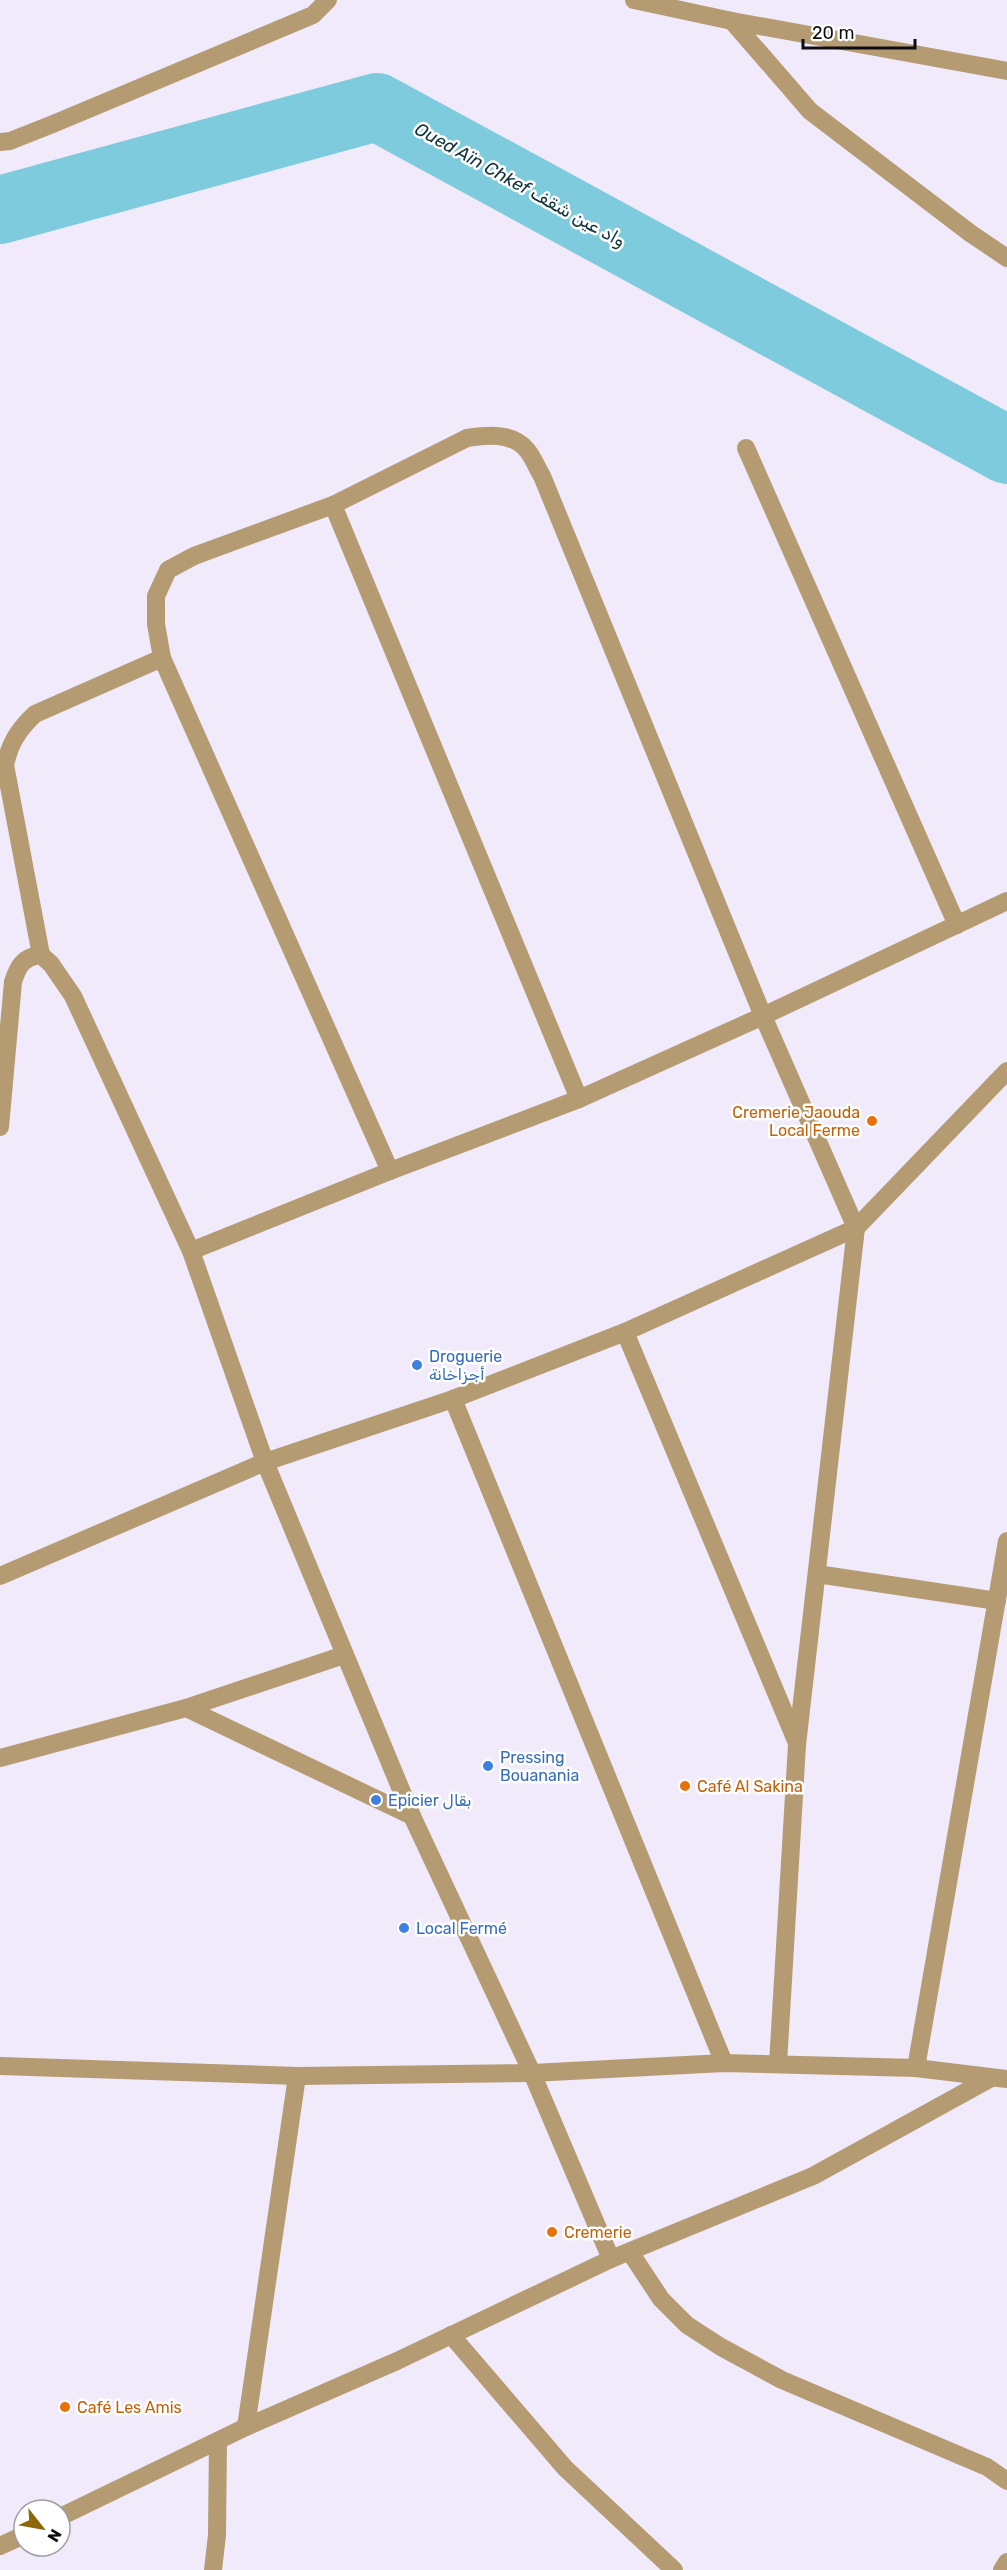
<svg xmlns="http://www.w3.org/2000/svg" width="1007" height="2570" viewBox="0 0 1007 2570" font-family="Rubik,Cairo,sans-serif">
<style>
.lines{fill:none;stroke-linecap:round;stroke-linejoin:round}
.river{stroke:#7ecbde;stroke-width:68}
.minor{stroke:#b59b72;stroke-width:18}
.food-dot{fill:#e8710a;stroke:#fff;stroke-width:2}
.shop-dot{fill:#3f7fe0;stroke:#fff;stroke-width:2}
.labels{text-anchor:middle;stroke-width:5;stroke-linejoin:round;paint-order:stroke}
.food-label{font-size:16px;fill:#c56008;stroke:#fff;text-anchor:start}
.shop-label{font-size:16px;fill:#366cbe;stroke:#fff;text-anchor:start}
.water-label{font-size:18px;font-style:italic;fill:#0e333c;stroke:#fff}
</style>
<rect width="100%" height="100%" fill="#f0eafb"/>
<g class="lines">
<polyline class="river" points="0,210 377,107 1007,450"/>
<g class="minor">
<polyline points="634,0 732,21 1007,71"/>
<polyline points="732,21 810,111 970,233 1007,258"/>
<polyline points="0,142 10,141 53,124 313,15 328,0"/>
<polyline points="746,448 957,925"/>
<polyline points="333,505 579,1099"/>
<path d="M 41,955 L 5,765 C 10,743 18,730 35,714 L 162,658"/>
<path d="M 0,1127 L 13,982 C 18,966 23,957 41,955 L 51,964 L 73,996 L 191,1251 L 265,1462 L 412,1816 L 532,2073 L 611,2259"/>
<path d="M 390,1171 L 162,658 L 156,624 L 156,596 L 168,570 L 194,556 L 333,505 L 467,438 C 487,435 512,432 527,450 C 533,457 537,468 542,476 L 763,1016 L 856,1228 L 797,1745 L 778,2064"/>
<polyline points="191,1251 390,1171 579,1099 763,1016 1007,901"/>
<polyline points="625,1332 797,1743"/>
<polyline points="453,1399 724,2063"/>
<polyline points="817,1574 997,1601"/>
<polyline points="0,1576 265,1462 453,1399 625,1332 856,1228 1007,1071"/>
<polyline points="186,1708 412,1816"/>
<polyline points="0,1758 186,1708 344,1655"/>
<polyline points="0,2066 297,2076 532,2073 724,2063 916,2068 1007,2079"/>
<polyline points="916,2068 1007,1541"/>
<polyline points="630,2252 661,2299 687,2325 721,2347 782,2380 987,2467 1007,2481"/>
<polyline points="451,2335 565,2468 674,2570"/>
<polyline points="246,2427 297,2076"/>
<polyline points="60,2517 246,2427 397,2361 611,2259 813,2176 991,2078"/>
<polyline points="0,2546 24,2535"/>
<polyline points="213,2570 217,2535 218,2441"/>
<polyline points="1002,2570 1007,2562"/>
</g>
</g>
<g class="food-dot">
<circle cx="872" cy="1121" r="6"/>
<circle cx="685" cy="1786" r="6"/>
<circle cx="552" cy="2232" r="6"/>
<circle cx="65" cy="2407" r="6"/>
</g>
<g class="shop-dot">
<circle cx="417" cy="1365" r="6"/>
<circle cx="488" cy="1766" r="6"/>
<circle cx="376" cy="1800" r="6"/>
<circle cx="404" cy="1928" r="6"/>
</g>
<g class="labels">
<g class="food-label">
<text x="860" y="1118" text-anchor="end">Cremerie Jaouda<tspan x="860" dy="18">Local Ferme</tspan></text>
<text x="697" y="1792">Café Al Sakina</text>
<text x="564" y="2238">Cremerie</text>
<text x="77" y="2413">Café Les Amis</text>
</g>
<g class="shop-label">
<text x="429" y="1362">Droguerie<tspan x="429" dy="18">أجزاخانة</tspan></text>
<text x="500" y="1763">Pressing<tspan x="500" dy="18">Bouanania</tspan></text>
<text x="388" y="1806">Epicier بقال</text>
<text x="416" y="1934">Local Fermé</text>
</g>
<g class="water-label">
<text transform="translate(520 185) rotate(29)" y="6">Oued Aïn Chkef واد عين شقف</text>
</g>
</g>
<g transform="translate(42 2528) rotate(121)"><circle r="28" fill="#ffffff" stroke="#9f9ea1" stroke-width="1.5"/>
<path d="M0-4.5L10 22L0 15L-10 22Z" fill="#8e660b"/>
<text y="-9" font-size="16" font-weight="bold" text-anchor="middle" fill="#0f0d13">N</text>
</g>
<path d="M803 39v9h112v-9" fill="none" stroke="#0f0d13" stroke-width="3"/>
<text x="812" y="39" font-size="18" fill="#0f0d13" stroke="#ffffff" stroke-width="4.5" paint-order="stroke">20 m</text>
</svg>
